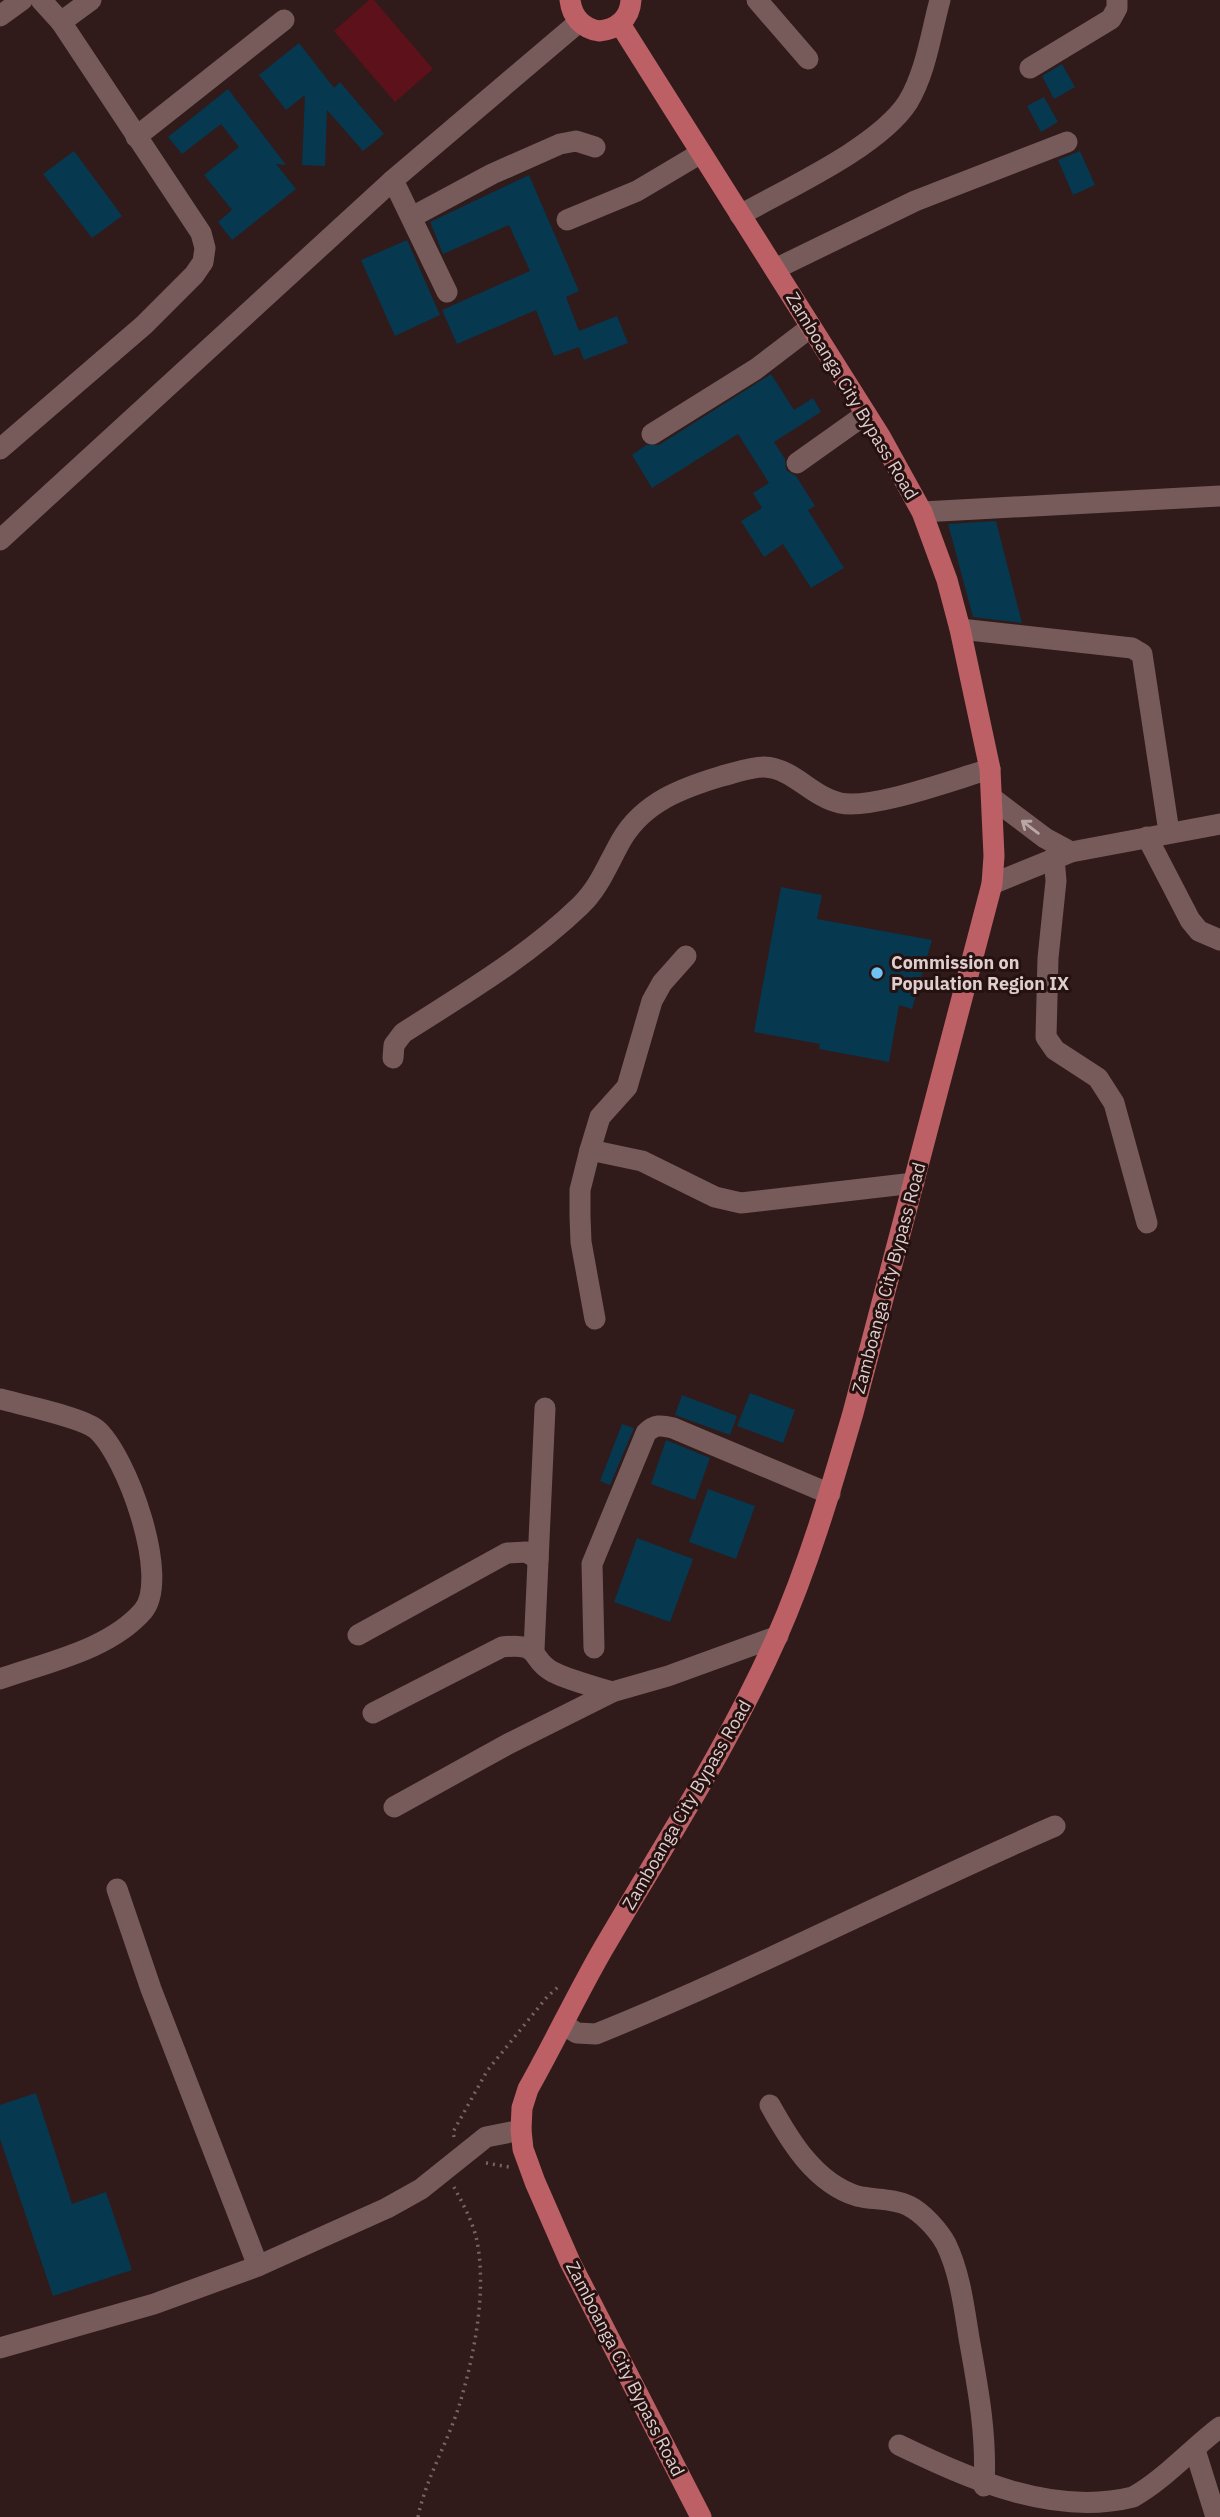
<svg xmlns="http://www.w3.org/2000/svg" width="1220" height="2517" viewBox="0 0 1220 2517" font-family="'IBM Plex Sans',sans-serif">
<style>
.grass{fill:#5c111b}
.building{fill:#063850}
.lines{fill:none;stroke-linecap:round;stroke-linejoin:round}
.path{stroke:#786464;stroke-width:3.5;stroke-dasharray:2 5;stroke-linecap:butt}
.minor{stroke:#765b5a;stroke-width:21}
.major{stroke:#bc6065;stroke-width:21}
.oneway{stroke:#baa6a5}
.poi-dot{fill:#6fc2f4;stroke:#261111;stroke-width:2.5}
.labels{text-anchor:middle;stroke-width:6;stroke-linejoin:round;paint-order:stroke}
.street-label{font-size:18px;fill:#dececd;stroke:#261111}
.poi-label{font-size:18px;font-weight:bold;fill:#dececd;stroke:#261111;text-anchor:start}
</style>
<rect width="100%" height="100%" fill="#301a1a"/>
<polygon class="grass" points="369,0 374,0 433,69 395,102 334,31"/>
<g class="building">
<polygon points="299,43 334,88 340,82 384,134 363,151 327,110 325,166 302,165 305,95 286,110 259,75"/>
<polygon points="1062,64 1075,87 1054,99 1042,76"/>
<polygon points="228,89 286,165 276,164 296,189 232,240 218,222 232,210 204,175 239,147 221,124 182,154 168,137"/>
<polygon points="1044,97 1058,122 1041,132 1027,106"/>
<polygon points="74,151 122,216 92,238 43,174"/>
<polygon points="1080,151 1095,185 1073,195 1058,160"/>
<polygon points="529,175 579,291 566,297 579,331 617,316 628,343 584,360 579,347 554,356 536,310 457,344 442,310 530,271 509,225 443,254 430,222"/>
<polygon points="407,240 440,315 395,336 361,260"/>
<polygon points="771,374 794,410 813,398 821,412 774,442 785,459 786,470 796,476 815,506 808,510 844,568 811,588 783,544 764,557 741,521 762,508 753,493 769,483 738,434 652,488 632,455 646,445 659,445"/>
<polygon points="996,521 1022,623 973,617 948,524"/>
<polygon points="781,887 822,895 817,919 932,940 912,1009 899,1005 889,1062 819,1049 820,1044 754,1032"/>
<polygon points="750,1393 795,1410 783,1443 737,1426"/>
<polygon points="682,1395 737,1416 730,1435 675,1415"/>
<polygon points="622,1424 634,1428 610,1485 600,1481"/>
<polygon points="666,1440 710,1458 695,1500 651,1484"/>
<polygon points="708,1489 755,1506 736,1559 689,1542"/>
<polygon points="637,1538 693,1559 670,1622 614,1602"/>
<polygon points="36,2093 72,2204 106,2192 132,2270 53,2296 0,2139 0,2105"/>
</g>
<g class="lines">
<g class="path">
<polyline points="454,2137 453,2132 487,2071 547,1997 558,1987"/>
<polyline points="486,2163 509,2167"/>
<path d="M 418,2517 C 426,2478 447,2444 459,2406 C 474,2357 487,2292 477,2241 C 473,2222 463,2204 454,2187"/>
</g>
<g class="minor">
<polyline points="41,0 61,22"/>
<polyline points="757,0 808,59"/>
<polyline points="0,16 22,0"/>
<polyline points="1030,68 1111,19 1117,8 1117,0"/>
<polyline points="136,137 284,20"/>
<polyline points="393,180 447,292"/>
<path d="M 740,215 C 788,188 879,147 908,102 C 926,72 931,33 940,0"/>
<polyline points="412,217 492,174 560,144 576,141 595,147"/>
<polyline points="567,220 637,191 701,153"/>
<polyline points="775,269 915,201 1067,142"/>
<polyline points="652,434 756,369 811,327"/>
<polyline points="0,449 144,325 194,275 203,262 205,248 201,233 61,22 91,0"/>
<polyline points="797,463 866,414"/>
<polyline points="922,512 1220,496"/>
<polyline points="0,540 393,180 579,22"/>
<polyline points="960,629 1132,648 1142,654 1169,832"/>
<polyline points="992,798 1045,838 1071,852"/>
<polyline points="1147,837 1190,920 1199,931 1220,940"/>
<polyline points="1054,857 1056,881 1048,958 1046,1037 1055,1050 1098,1078 1114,1103 1147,1223"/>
<polyline points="992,884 1071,852 1220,824"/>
<path d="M 393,1058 L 394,1045 L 403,1033 C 464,994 527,957 580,906 C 600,887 608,863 622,839 C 644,802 682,788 722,776 C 734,773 751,767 764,767 C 793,768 812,797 840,803 C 872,810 955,779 990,769"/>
<polyline points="590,1150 642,1161 715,1197 741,1203 914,1183"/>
<polyline points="595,1319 581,1242 580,1216 580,1190 590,1150 600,1117 627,1087 652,1001 662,983 686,956"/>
<path d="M 0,1399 C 22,1405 81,1417 96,1429 C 126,1454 171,1578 143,1611 C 109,1650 47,1662 0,1679"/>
<polyline points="358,1635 507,1553 526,1552 538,1559"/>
<path d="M 594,1648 L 592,1564 L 646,1433 C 655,1424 661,1425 673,1428 L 830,1494"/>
<polyline points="534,1650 545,1408"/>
<path d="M 373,1713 L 502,1647 C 543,1642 529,1660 553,1672 C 571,1681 593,1686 612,1692"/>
<polyline points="394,1807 508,1744 612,1692 668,1676 778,1636"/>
<polyline points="117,1889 151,1989 258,2266"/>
<path d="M 564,2025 L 577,2033 L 596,2034 C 752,1971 901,1893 1055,1826"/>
<path d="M 770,2105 C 790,2141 815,2183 857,2196 C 873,2200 894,2198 909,2206 C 923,2213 939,2231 946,2244 C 960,2273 964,2307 969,2338 C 978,2388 987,2435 984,2486"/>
<polyline points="0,2348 154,2304 258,2266 387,2208 421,2189 486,2137 521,2130"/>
<path d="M 899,2445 C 970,2479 1053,2517 1133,2497 C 1165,2479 1191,2449 1220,2427"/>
<polyline points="1195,2450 1216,2517"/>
</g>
<g class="major">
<path d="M 570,0 C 572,17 582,28 599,31 C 617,29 630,19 631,0"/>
<path d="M 620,24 L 880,436 L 922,512 L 947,580 L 960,629 L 990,769 L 994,856 L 992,884 L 853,1413 C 831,1489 808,1567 776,1639 C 728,1747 663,1846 603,1949 C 577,1994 554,2043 528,2089 L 522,2108 L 521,2130 L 523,2149 L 535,2182 L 570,2262 L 701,2517"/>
</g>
</g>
<defs><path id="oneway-shaft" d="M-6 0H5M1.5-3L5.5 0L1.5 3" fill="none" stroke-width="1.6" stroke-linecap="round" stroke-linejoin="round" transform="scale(1.75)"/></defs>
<use class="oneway" href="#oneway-shaft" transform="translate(1030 827) rotate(-143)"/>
<circle class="poi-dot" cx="877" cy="973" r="7"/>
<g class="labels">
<g class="street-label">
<text transform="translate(852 396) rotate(59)" y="6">Zamboanga City Bypass Road</text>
<text transform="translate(889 1278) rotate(-75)" y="6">Zamboanga City Bypass Road</text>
<text transform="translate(687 1805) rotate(-60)" y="6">Zamboanga City Bypass Road</text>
<text transform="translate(625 2369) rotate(63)" y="6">Zamboanga City Bypass Road</text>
</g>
<g class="poi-label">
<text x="891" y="969">Commission on<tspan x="891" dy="21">Population Region IX</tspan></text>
</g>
</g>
</svg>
